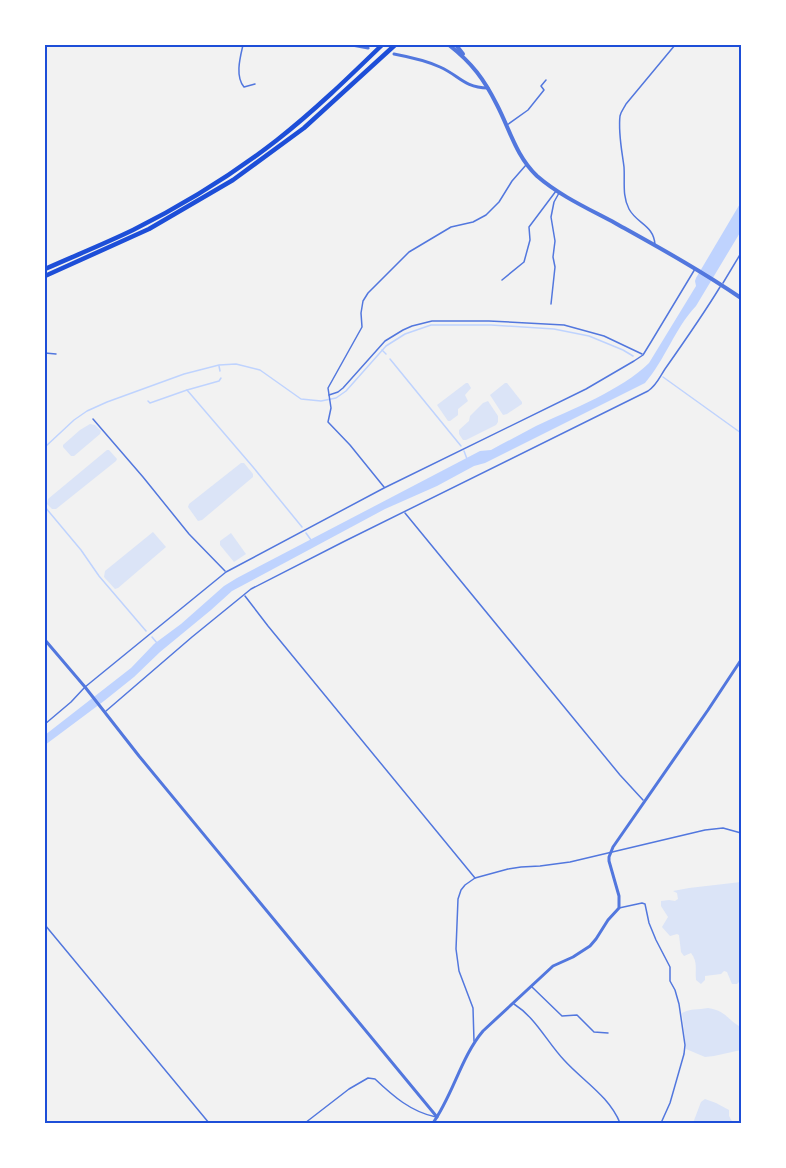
<svg xmlns="http://www.w3.org/2000/svg" width="786" height="1168" viewBox="0 0 786 1168" font-family="'Varela Round',sans-serif">
<style>
.green{fill:#dbe4f7}
.water{fill:#bfd3fe}
.lines{fill:none;stroke-linecap:round;stroke-linejoin:round}
.stream{stroke:#bfd3fe;stroke-width:1.5}
.service{stroke:#5277de;stroke-width:1.5}
.minor{stroke:#5277de;stroke-width:3}
.tertiary{stroke:#5277de;stroke-width:4}
.secondary{stroke:#1d4ed8;stroke-width:4.5}
.neatline{fill:none;stroke:#1d4ed8;stroke-width:2}
</style>
<rect width="100%" height="100%" fill="#f2f2f2"/>
<g class="green">
<polygon points="466,383 468,383 471,388 465,395 468,401 458,409 458,415 450,421 448,421 437,405"/>
<polygon points="505,383 507,383 522,402 522,404 507,414 503,415 490,395"/>
<polygon points="488,401 498,416 498,422 496,425 466,440 463,440 459,434 459,430 469,421 470,416 483,403"/>
<polygon points="90,424 95,425 101,431 100,434 74,456 71,456 63,447 63,445 80,430"/>
<polygon points="107,450 109,450 117,459 116,461 56,509 52,509 47,504 48,499"/>
<polygon points="241,463 244,463 253,474 253,477 202,520 198,521 188,507 189,504"/>
<polygon points="153,532 166,547 118,588 115,589 104,577 105,571"/>
<polygon points="231,533 246,554 234,562 220,545 220,541"/>
<path d="M 741,882 L 741,980 L 737,984 L 732,984 L 727,972 L 724,971 L 721,974 L 705,976 L 705,980 L 701,984 L 696,980 C 695,969 698,962 691,953 L 684,956 L 681,952 L 679,935 L 677,934 L 670,936 L 662,927 L 668,917 L 661,906 L 661,901 L 669,900 L 675,901 L 678,899 L 677,893 L 673,891 L 689,888 Z"/>
<path d="M 708,1008 C 727,1011 727,1020 741,1027 L 741,1050 L 714,1056 L 705,1057 L 686,1049 L 682,1013 C 691,1008 698,1010 708,1008 Z"/>
<polygon points="705,1099 716,1103 729,1110 729,1116 733,1123 693,1123 701,1102"/>
</g>
<path class="water" d="M 741,202 L 741,231 L 696,306 C 675,328 665,360 645,383 L 485,463 L 474,466 L 437,486 L 385,509 L 232,591 L 211,610 L 160,652 L 134,677 L 104,701 L 45,745 L 45,735 L 131,668 L 154,644 L 181,624 L 224,586 L 237,578 L 480,451 L 491,450 C 506,442 521,434 536,426 C 570,410 622,390 649,363 L 696,286 L 695,281 L 696,278 Z"/>
<g class="lines">
<g class="stream">
<polyline points="382,350 386,354"/>
<polyline points="390,359 461,446"/>
<polyline points="219,366 220,371"/>
<polyline points="663,377 741,433"/>
<polyline points="187,390 253,467 302,527"/>
<polyline points="148,401 150,403 187,390 219,381 221,378"/>
<polyline points="45,447 74,420 87,411 107,402 184,374 219,365 236,364 260,370 301,399 321,401 336,398 346,391 386,346 405,334 431,325 491,325 554,329 589,336 623,350 633,356"/>
<polyline points="464,451 467,459"/>
<polyline points="45,507 81,550 99,576 146,631"/>
<polyline points="306,533 311,540"/>
<polyline points="152,637 157,643"/>
</g>
<g class="service">
<path d="M 243,45 C 240,58 235,76 244,87 L 255,84"/>
<polyline points="507,125 528,110 544,90 541,86 546,80"/>
<path d="M 655,245 C 654,225 637,224 629,209 C 622,196 625,181 624,167 C 622,151 618,133 620,116 C 621,111 624,108 626,104 L 675,45"/>
<polyline points="502,280 524,262 530,240 529,227 556,191"/>
<polyline points="723,283 741,253"/>
<polyline points="551,304 555,267 553,257 555,241 551,217 554,202 559,193"/>
<polyline points="45,353 56,354"/>
<polyline points="329,395 338,392 343,388 385,341 403,330 412,326 432,321 489,321 564,325 604,336 642,354"/>
<polyline points="93,419 143,477 189,534 225,571"/>
<polyline points="384,487 350,445 328,422 331,408 328,388 362,327 361,313 363,301 368,293 409,252 451,227 473,222 486,215 499,202 512,181 526,165"/>
<polyline points="405,513 620,775 643,800"/>
<polyline points="245,596 268,626 475,878"/>
<path d="M 106,711 L 192,637 L 251,589 L 343,542 L 648,391 C 657,385 659,378 665,369 C 684,342 703,315 720,287"/>
<polyline points="45,724 71,702 85,687 226,572 384,488 586,389 634,361 643,355 651,342 695,269"/>
<polyline points="619,908 642,903 645,904 649,923 656,940 670,967 670,981 675,990 679,1004 685,1045 684,1054 670,1103 661,1123"/>
<polyline points="45,925 209,1123"/>
<polyline points="532,987 562,1016 577,1015 594,1032 608,1033"/>
<path d="M 514,1004 C 536,1018 547,1042 564,1060 C 583,1081 609,1096 620,1123"/>
<polyline points="474,1041 473,1008 459,971 456,949 458,899 461,890 465,885 475,878 508,869 521,867 540,866 570,862 705,830 723,828 741,833"/>
<path d="M 305,1123 L 349,1089 L 368,1078 L 375,1079 C 393,1096 411,1112 436,1117"/>
</g>
<g class="minor">
<polyline points="352,45 368,48"/>
<path d="M 394,54 C 410,57 425,60 440,67 C 460,76 463,87 488,88"/>
<polyline points="45,640 85,687 139,756 437,1117"/>
<path d="M 433,1123 C 453,1095 461,1057 483,1031 L 553,966 L 573,957 L 590,946 L 596,939 L 608,920 L 619,908 L 619,896 L 609,861 L 609,857 L 613,847 L 708,710 L 741,660"/>
</g>
<g class="tertiary">
<path d="M 449,45 C 472,63 484,79 497,105 C 510,130 516,156 537,176 C 560,196 589,209 615,223 C 658,247 700,270 741,298"/>
<polyline points="456,45 463,54"/>
</g>
<g class="secondary">
<path d="M 45,269 C 74,256 104,244 133,230 C 183,205 232,175 277,140 C 314,111 348,78 382,45"/>
<polyline points="45,276 149,229 233,180 304,128 395,45"/>
</g>
</g>
<rect width="786" height="1168" fill="none" stroke="#ffffff" stroke-width="93"/>
<rect x="46" y="46" width="694" height="1076" class="neatline"/>
</svg>
